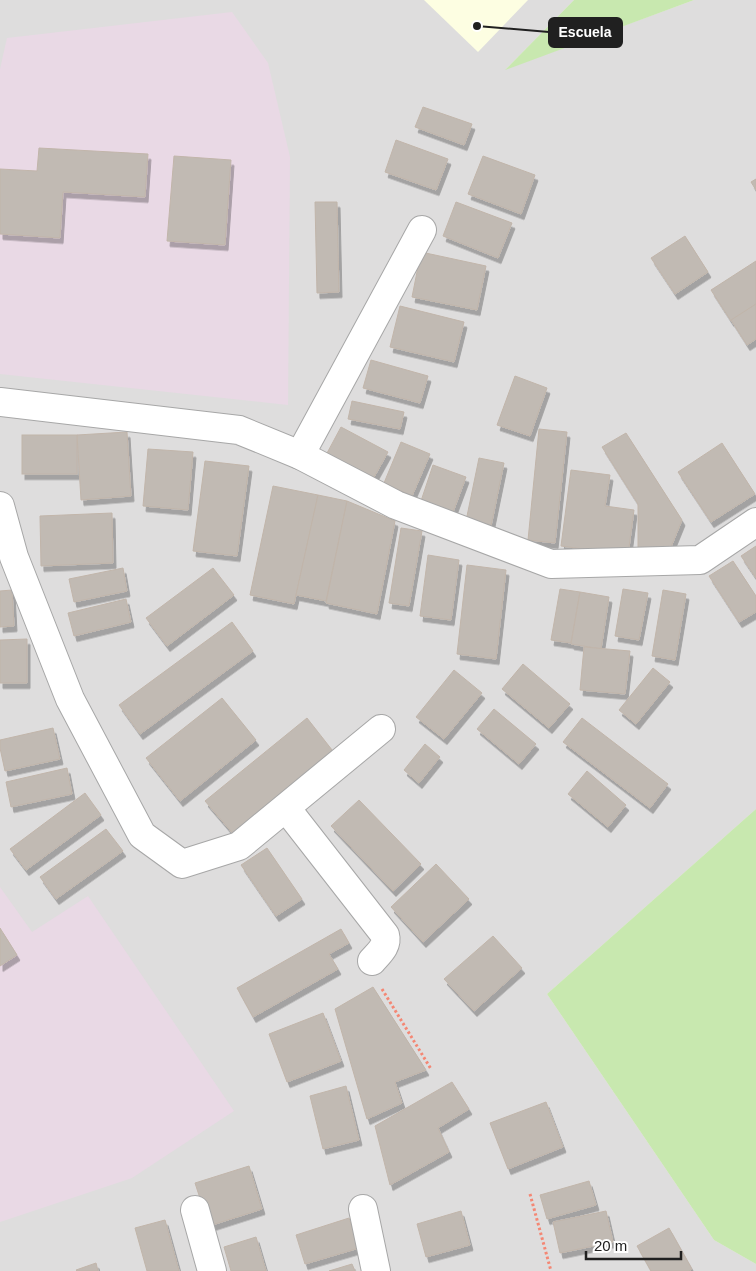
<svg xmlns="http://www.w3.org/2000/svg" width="756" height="1271" viewBox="0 0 756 1271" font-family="Arial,sans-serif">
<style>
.residential{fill:#dedddd}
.industrial{fill:#e9d9e5}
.education{fill:#fdfee2}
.grass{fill:#c8e8af}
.building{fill:#c1bab3;stroke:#c1b5aa;filter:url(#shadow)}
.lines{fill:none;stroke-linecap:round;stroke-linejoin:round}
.minor-casing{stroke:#a7a7a7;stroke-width:30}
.path{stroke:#f48774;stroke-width:3;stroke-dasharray:2.5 2.5;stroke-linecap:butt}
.minor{stroke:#fff;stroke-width:28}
.leader{fill:none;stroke:#202020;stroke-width:2}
.callout-dot{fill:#202020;stroke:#fff;stroke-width:2}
.callout{fill:#202020;stroke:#202020;stroke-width:2}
.callout-label{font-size:14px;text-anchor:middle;font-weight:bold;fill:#fff}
</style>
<defs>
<filter id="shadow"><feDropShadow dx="3" dy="5.5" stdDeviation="0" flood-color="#0004"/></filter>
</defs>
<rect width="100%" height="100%" fill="#f0eee7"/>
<polygon class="residential" points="0,0 574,0 506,69 694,0 756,0 756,809 547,994 714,1240 756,1264 756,1271 0,1271"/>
<g class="industrial">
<polygon points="232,12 268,63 290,157 288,405 0,374 0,69 7,38"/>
<polygon points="0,887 32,932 88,896 234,1111 132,1178 0,1222"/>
</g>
<polygon class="education" points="424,0 528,0 478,52"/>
<g class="grass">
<polygon points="574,0 694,0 505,70"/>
<polygon points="756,809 756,1264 714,1240 547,994"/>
</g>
<g class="building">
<polygon points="423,107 472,124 464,145 415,127"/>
<polygon points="396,140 448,159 436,190 385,172"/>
<polygon points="39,148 148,154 145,197 63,192 60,238 0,234 0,169 37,171"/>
<polygon points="174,156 231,160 225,245 167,241"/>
<polygon points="483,156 535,175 521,214 468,194"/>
<polygon points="756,179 756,190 751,182"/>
<polygon points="315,202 337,202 339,292 317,293"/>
<polygon points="456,202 512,223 498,258 443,236"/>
<polygon points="685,236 708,272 675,294 651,258"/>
<polygon points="421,252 486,266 477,310 412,297"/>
<polygon points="756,261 756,304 731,321 711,290"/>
<polygon points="756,304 756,339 747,345 731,320"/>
<polygon points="400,306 464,322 454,362 390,347"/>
<polygon points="371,360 428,376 420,403 363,388"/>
<polygon points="515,376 547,388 530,436 497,425"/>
<polygon points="352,401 404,412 400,429 348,419"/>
<polygon points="341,427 388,452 373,479 326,455"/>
<polygon points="539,429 567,432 555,543 528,540"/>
<polygon points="127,432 131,496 81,500 77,435"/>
<polygon points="626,433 682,520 671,547 638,549 638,504 602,447"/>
<rect x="22" y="435" width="55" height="39"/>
<polygon points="401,442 430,454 412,496 384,483"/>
<polygon points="722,443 755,494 711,522 678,472"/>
<polygon points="148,449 193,452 188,510 143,506"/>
<polygon points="479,458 504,463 491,526 466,521"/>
<polygon points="205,461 249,466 237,556 193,551"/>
<polygon points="433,465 466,477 453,512 421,501"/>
<polygon points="571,470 610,475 605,506 634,510 628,555 561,546"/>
<polygon points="273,486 318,495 294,604 250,595"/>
<polygon points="318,495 347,501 326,601 296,595"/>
<polygon points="347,501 395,521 377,614 326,603"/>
<polygon points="112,513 113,563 41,566 40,516"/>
<polygon points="401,528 422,531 409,606 389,603"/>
<polygon points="756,546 756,578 741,556"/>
<polygon points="428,555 459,560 451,620 420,616"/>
<polygon points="733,561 756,596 756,612 739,622 709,576"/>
<polygon points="467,565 506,570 496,659 457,654"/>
<polygon points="123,568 127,591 74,602 69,579"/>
<polygon points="213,568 234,595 167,646 146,618"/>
<polygon points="560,589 580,592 571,643 551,640"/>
<polygon points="623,589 648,593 639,640 615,636"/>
<polygon points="12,590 14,626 0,627 0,591"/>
<polygon points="663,590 686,594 675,660 652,656"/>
<polygon points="580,592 609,597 601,649 571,644"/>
<polygon points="126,599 131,622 74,636 68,613"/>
<polygon points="232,622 253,651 140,734 119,705"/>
<polygon points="27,639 27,683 0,683 0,640"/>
<polygon points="584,647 630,651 625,694 580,690"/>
<polygon points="523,664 570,704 549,728 502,689"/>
<polygon points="653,668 670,682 636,724 619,710"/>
<polygon points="454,670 482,693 444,739 416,717"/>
<polygon points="222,698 256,740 180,801 146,758"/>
<polygon points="494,709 536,744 519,764 477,729"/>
<polygon points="307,718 336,755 236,837 205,801"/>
<polygon points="582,718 668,784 650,808 563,742"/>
<polygon points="53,728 60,759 5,771 0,748 0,740"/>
<polygon points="425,744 440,757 419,783 404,770"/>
<polygon points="67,768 72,794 11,807 6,782"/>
<polygon points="587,771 626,805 608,827 568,794"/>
<polygon points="85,793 101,815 26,870 10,849"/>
<polygon points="359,800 421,864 393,891 331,826"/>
<polygon points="106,829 123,851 56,899 40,877"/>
<polygon points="267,848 302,899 276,916 241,865"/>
<polygon points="436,864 469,899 423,942 391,907"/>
<polygon points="0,928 17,955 0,966"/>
<polygon points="341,929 349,943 329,954 338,969 253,1017 237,988"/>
<polygon points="493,936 522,968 474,1011 444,979"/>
<polygon points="373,987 426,1070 395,1082 402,1103 367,1119 335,1009"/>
<polygon points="323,1013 341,1061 287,1082 269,1034"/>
<polygon points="452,1082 469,1109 438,1128 449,1152 390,1185 375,1126"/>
<polygon points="346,1086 359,1140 323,1149 310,1096"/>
<polygon points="546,1102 563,1147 508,1169 490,1123"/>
<polygon points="249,1166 262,1209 209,1226 195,1183"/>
<polygon points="589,1181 596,1205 547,1219 540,1195"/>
<polygon points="461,1211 470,1245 426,1257 417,1224"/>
<polygon points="606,1211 613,1242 560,1253 553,1222"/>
<polygon points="349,1218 359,1248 305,1264 296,1235"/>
<polygon points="165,1220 179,1271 147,1271 135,1228"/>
<polygon points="669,1228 692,1269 689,1271 651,1271 637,1246"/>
<polygon points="256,1237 266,1271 231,1271 224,1247"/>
<polygon points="96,1263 98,1271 77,1271 76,1270"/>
<polygon points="352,1264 355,1271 329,1271"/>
</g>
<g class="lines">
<defs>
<g id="minor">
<polyline points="0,402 239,430 300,455 396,505 551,564 700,560 756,522"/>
<polyline points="300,455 422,230"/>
<polyline points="0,506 14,557 70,699 142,835 182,864 239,846 381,729"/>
<path d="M 286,808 L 385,935 C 388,946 379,953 372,961"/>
<polyline points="363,1209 376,1271"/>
<polyline points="195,1210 212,1271"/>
</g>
</defs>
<use href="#minor" class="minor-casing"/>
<g class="path">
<polyline points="382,989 431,1069"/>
<polyline points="530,1194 551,1271"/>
</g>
<use href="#minor" class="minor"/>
</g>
<path class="leader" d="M477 26L549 32"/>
<circle class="callout-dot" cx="477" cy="26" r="5"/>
<rect class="callout" x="549" y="18" width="73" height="29" rx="5"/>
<g class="callout-label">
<text x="585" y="37">Escuela</text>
</g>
<path d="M586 1251v8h95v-8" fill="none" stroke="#202020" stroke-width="2.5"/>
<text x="594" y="1251" font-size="15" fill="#202020" stroke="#ffffff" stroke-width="4" paint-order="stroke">20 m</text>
</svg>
